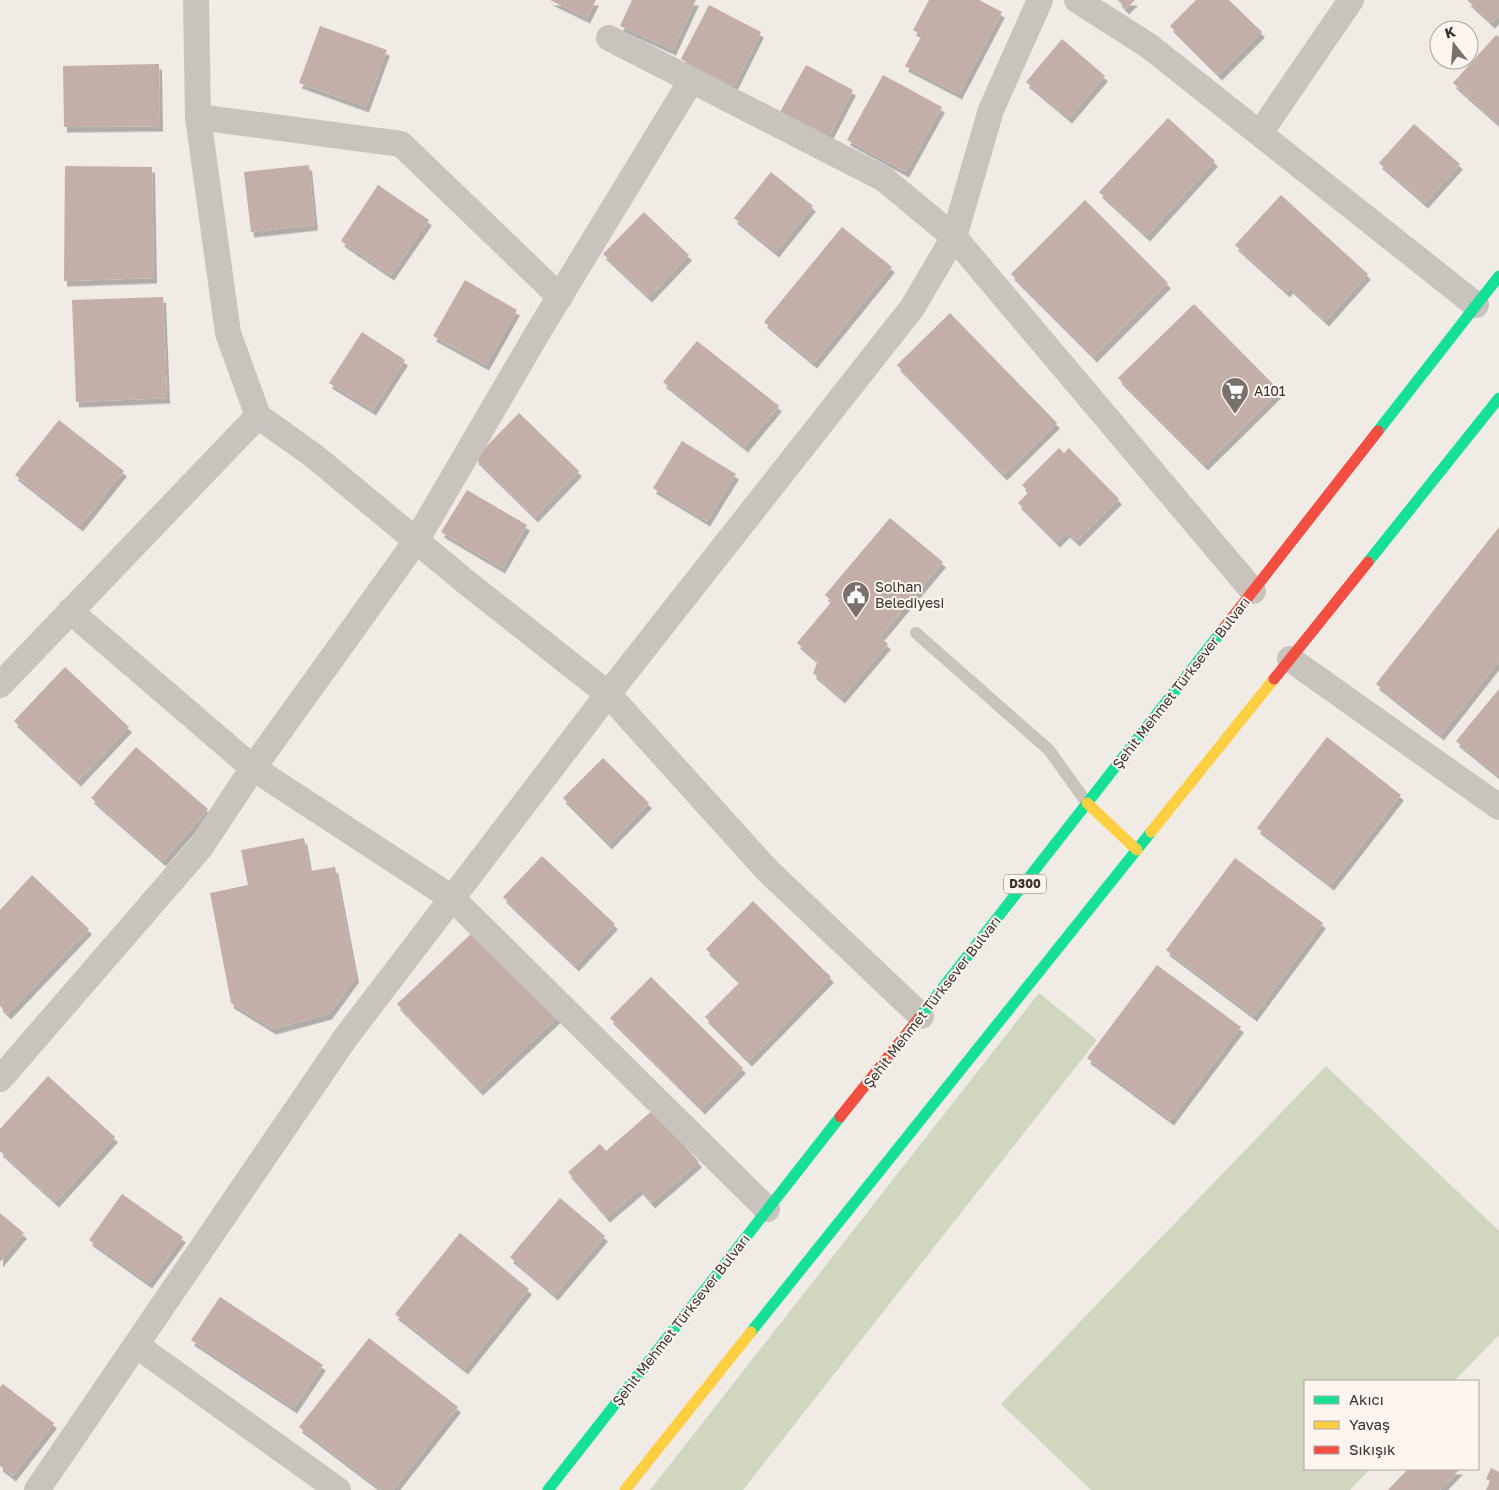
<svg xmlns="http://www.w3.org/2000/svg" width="1499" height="1490" viewBox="0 0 1499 1490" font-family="'Golos Text',sans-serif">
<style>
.green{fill:#d1d6bf}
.building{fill:#c3afa7;filter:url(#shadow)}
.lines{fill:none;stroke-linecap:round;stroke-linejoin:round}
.lane{stroke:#c9c3be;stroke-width:12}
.street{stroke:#c9c3be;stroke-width:26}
.fast{stroke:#16e098;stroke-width:11}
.slow{stroke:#ffcf43;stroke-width:11}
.jam{stroke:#f24e42;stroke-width:11}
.labels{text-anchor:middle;stroke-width:4;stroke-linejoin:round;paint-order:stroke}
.shield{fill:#fbf5ee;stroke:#756b66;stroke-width:1}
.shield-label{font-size:12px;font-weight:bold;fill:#3b302b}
.poi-label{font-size:14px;fill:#3b302b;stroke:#fbf5ee;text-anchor:start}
.street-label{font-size:14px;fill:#3b302b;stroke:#fbf5ee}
</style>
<defs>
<filter id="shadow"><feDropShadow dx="3" dy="5.5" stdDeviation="0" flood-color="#0004"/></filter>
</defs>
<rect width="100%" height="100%" fill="#f0ebe5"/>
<g class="green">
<polygon points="1039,993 1097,1040 743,1490 650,1490"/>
<polygon points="1326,1066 1499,1231 1499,1335 1454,1381 1305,1381 1305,1469 1370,1469 1350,1490 1091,1490 1001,1404"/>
</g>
<g class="building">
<polygon points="550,0 596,0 587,18"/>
<polygon points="632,0 696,0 673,50 620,26"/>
<polygon points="929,0 979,0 1002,12 959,94 905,66 922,35 913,30"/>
<polygon points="1118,0 1135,0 1126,9"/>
<polygon points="1196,0 1229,0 1262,32 1219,75 1170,26"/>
<polygon points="1467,0 1499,0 1499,16 1492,23"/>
<polygon points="709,5 761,32 734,86 681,59"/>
<polygon points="320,26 387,50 366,107 299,83"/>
<polygon points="1496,35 1499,37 1499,124 1453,83"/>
<polygon points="1062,39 1105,76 1069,118 1026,82"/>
<polygon points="159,64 160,126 64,127 63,66"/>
<polygon points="806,65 853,90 828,138 780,112"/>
<polygon points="883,75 942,107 906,172 847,140"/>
<polygon points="1168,118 1215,161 1147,236 1099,192"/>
<polygon points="1414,124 1460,164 1425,203 1379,163"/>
<polygon points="309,165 315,225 251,232 244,172"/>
<polygon points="65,166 152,167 154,278 64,281"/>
<polygon points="771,172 813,206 776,252 734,218"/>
<polygon points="378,185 429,220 391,275 341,241"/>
<polygon points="1281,195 1368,274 1326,321 1290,288 1287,292 1235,245"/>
<polygon points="1085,200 1168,283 1094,357 1011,274"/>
<polygon points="644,212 689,255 649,297 603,254"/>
<polygon points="842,227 892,267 814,363 764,322"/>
<polygon points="465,280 517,310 486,365 433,336"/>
<polygon points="163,297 167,398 76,402 72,300"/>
<polygon points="1194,304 1280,391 1205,465 1118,378"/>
<polygon points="950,313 1057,423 1004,475 897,365"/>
<polygon points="362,332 405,360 373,410 329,383"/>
<polygon points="697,341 779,406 745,447 663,382"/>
<polygon points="519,413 579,471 535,517 475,458"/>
<polygon points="59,420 124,471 80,526 15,475"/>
<polygon points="682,441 736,474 707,521 653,488"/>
<polygon points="1059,448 1064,453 1069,448 1119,499 1077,541 1067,532 1057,542 1018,503 1029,492 1022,485"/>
<polygon points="467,490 527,525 502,568 441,532"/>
<polygon points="890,518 943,562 880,637 888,644 842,698 813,673 818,661 797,643 832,601 825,595"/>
<polygon points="1499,527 1499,661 1441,735 1376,684"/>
<polygon points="65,667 129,727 78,781 14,721"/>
<polygon points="1499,689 1499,776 1456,741"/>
<polygon points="1327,737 1401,795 1331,885 1257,828"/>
<polygon points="136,747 208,809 163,861 91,798"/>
<polygon points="603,758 649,803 609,844 563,798"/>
<polygon points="304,838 310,871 335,867 356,977 329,1014 273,1029 231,1003 210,893 248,885 241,850"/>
<polygon points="542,856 615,924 576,966 503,897"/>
<polygon points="1235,858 1323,923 1254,1016 1166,950"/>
<polygon points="32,875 89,929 8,1014 0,1006 0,910"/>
<polygon points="753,901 831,977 749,1061 705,1017 740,982 706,949"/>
<polygon points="475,930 558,1017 480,1090 397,1004"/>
<polygon points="1157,965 1241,1027 1171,1120 1087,1058"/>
<polygon points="651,977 743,1068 702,1109 610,1018"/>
<polygon points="48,1076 115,1137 56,1202 0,1151 0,1129"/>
<polygon points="653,1110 699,1162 652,1203 640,1189 607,1217 568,1172 600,1144 606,1151"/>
<polygon points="122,1194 183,1237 149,1283 89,1240"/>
<polygon points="560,1198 605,1236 555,1295 510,1257"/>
<polygon points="0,1213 24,1233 0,1262"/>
<polygon points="460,1233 529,1289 465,1369 395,1314"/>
<polygon points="220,1297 323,1365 294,1408 191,1340"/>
<polygon points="369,1338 458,1407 393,1490 382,1490 299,1427"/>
<polygon points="3,1384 54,1423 13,1476 0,1466 0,1387"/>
<polygon points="1491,1468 1499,1472 1499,1490 1486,1490 1490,1481 1486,1479"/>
<polygon points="1408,1469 1460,1469 1440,1490 1388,1490"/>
</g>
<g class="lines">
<polyline class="lane" points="916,633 1049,750 1087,803"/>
<g class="street">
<polyline points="196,0 198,117 228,333 258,416 314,456 466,582 608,694 767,870 921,1016"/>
<polyline points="1077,0 1149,46 1476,305"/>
<polyline points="609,38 884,179 954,237 1253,591"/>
<polyline points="198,117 401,144 560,297"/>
<polyline points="1260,133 1351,0"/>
<polyline points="70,611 253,768 452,898 767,1209"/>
<polyline points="1290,659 1499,807"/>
<polyline points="0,685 258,416"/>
<polyline points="0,1079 200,848 253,768 416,541 541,327 691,81"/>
<polyline points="136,1345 338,1490"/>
<polyline points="37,1490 346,1037 608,694 912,308 954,237 991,110 1040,0"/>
</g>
<g class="fast">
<polyline points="1378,431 1499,276"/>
<polyline points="1368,562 1499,398"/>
<polyline points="919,1018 1224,628"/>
<polyline points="751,1332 1151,832"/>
<polyline points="548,1490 840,1117"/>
</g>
<g class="slow">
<polyline points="1087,803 1137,850"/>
<polyline points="1151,832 1274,679"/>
<polyline points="625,1490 751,1332"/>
</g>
<g class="jam">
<polyline points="1224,628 1378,431"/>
<polyline points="1274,679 1368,562"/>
<polyline points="840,1117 919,1018"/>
</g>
</g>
<defs>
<symbol id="supermarket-pin" viewBox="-11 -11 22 30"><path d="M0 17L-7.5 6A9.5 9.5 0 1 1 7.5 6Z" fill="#7a716c" stroke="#fbf5ee"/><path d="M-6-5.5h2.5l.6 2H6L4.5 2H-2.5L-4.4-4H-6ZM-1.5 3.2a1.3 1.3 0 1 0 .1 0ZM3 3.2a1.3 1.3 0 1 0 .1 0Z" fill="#fff"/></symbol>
<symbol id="civic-pin" viewBox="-11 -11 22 30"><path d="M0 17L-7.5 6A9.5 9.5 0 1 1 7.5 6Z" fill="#7a716c" stroke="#fbf5ee"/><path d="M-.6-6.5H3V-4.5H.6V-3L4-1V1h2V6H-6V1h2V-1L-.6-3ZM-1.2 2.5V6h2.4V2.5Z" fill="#fff"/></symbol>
</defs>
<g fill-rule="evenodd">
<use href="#supermarket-pin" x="1219" y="375" width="32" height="43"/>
<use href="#civic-pin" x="840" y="579" width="32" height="43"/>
</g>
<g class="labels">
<rect class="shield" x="1004" y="874.5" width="42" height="19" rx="4"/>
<g class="shield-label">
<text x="1025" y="888">D300</text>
</g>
<g class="poi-label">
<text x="1254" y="396">A101</text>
<text x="875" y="592">Solhan<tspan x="875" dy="16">Belediyesi</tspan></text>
</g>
<g class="street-label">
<text transform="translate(1181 683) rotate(-52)" y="5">Şehit Mehmet Türksever Bulvarı</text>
<text transform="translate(932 1002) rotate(-52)" y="5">Şehit Mehmet Türksever Bulvarı</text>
<text transform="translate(681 1320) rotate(-52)" y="5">Şehit Mehmet Türksever Bulvarı</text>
</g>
</g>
<rect x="1304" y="1380" width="175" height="90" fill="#fbf5ee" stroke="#aea6a0"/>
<rect x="1314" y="1396" width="25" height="8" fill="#16e098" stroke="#aea6a0"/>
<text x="1349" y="1405" font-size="15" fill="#3b302b">Akıcı</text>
<rect x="1314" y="1421" width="25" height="8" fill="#ffcf43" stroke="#aea6a0"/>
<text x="1349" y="1430" font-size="15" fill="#3b302b">Yavaş</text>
<rect x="1314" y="1446" width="25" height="8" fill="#f24e42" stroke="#aea6a0"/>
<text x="1349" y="1455" font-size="15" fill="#3b302b">Sıkışık</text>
<g transform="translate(1454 45) rotate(343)"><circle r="24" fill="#fbf5ee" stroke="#aea6a0"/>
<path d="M0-4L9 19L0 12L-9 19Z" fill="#7a716c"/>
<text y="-8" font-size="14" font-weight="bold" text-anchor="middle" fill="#3b302b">K</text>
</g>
</svg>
